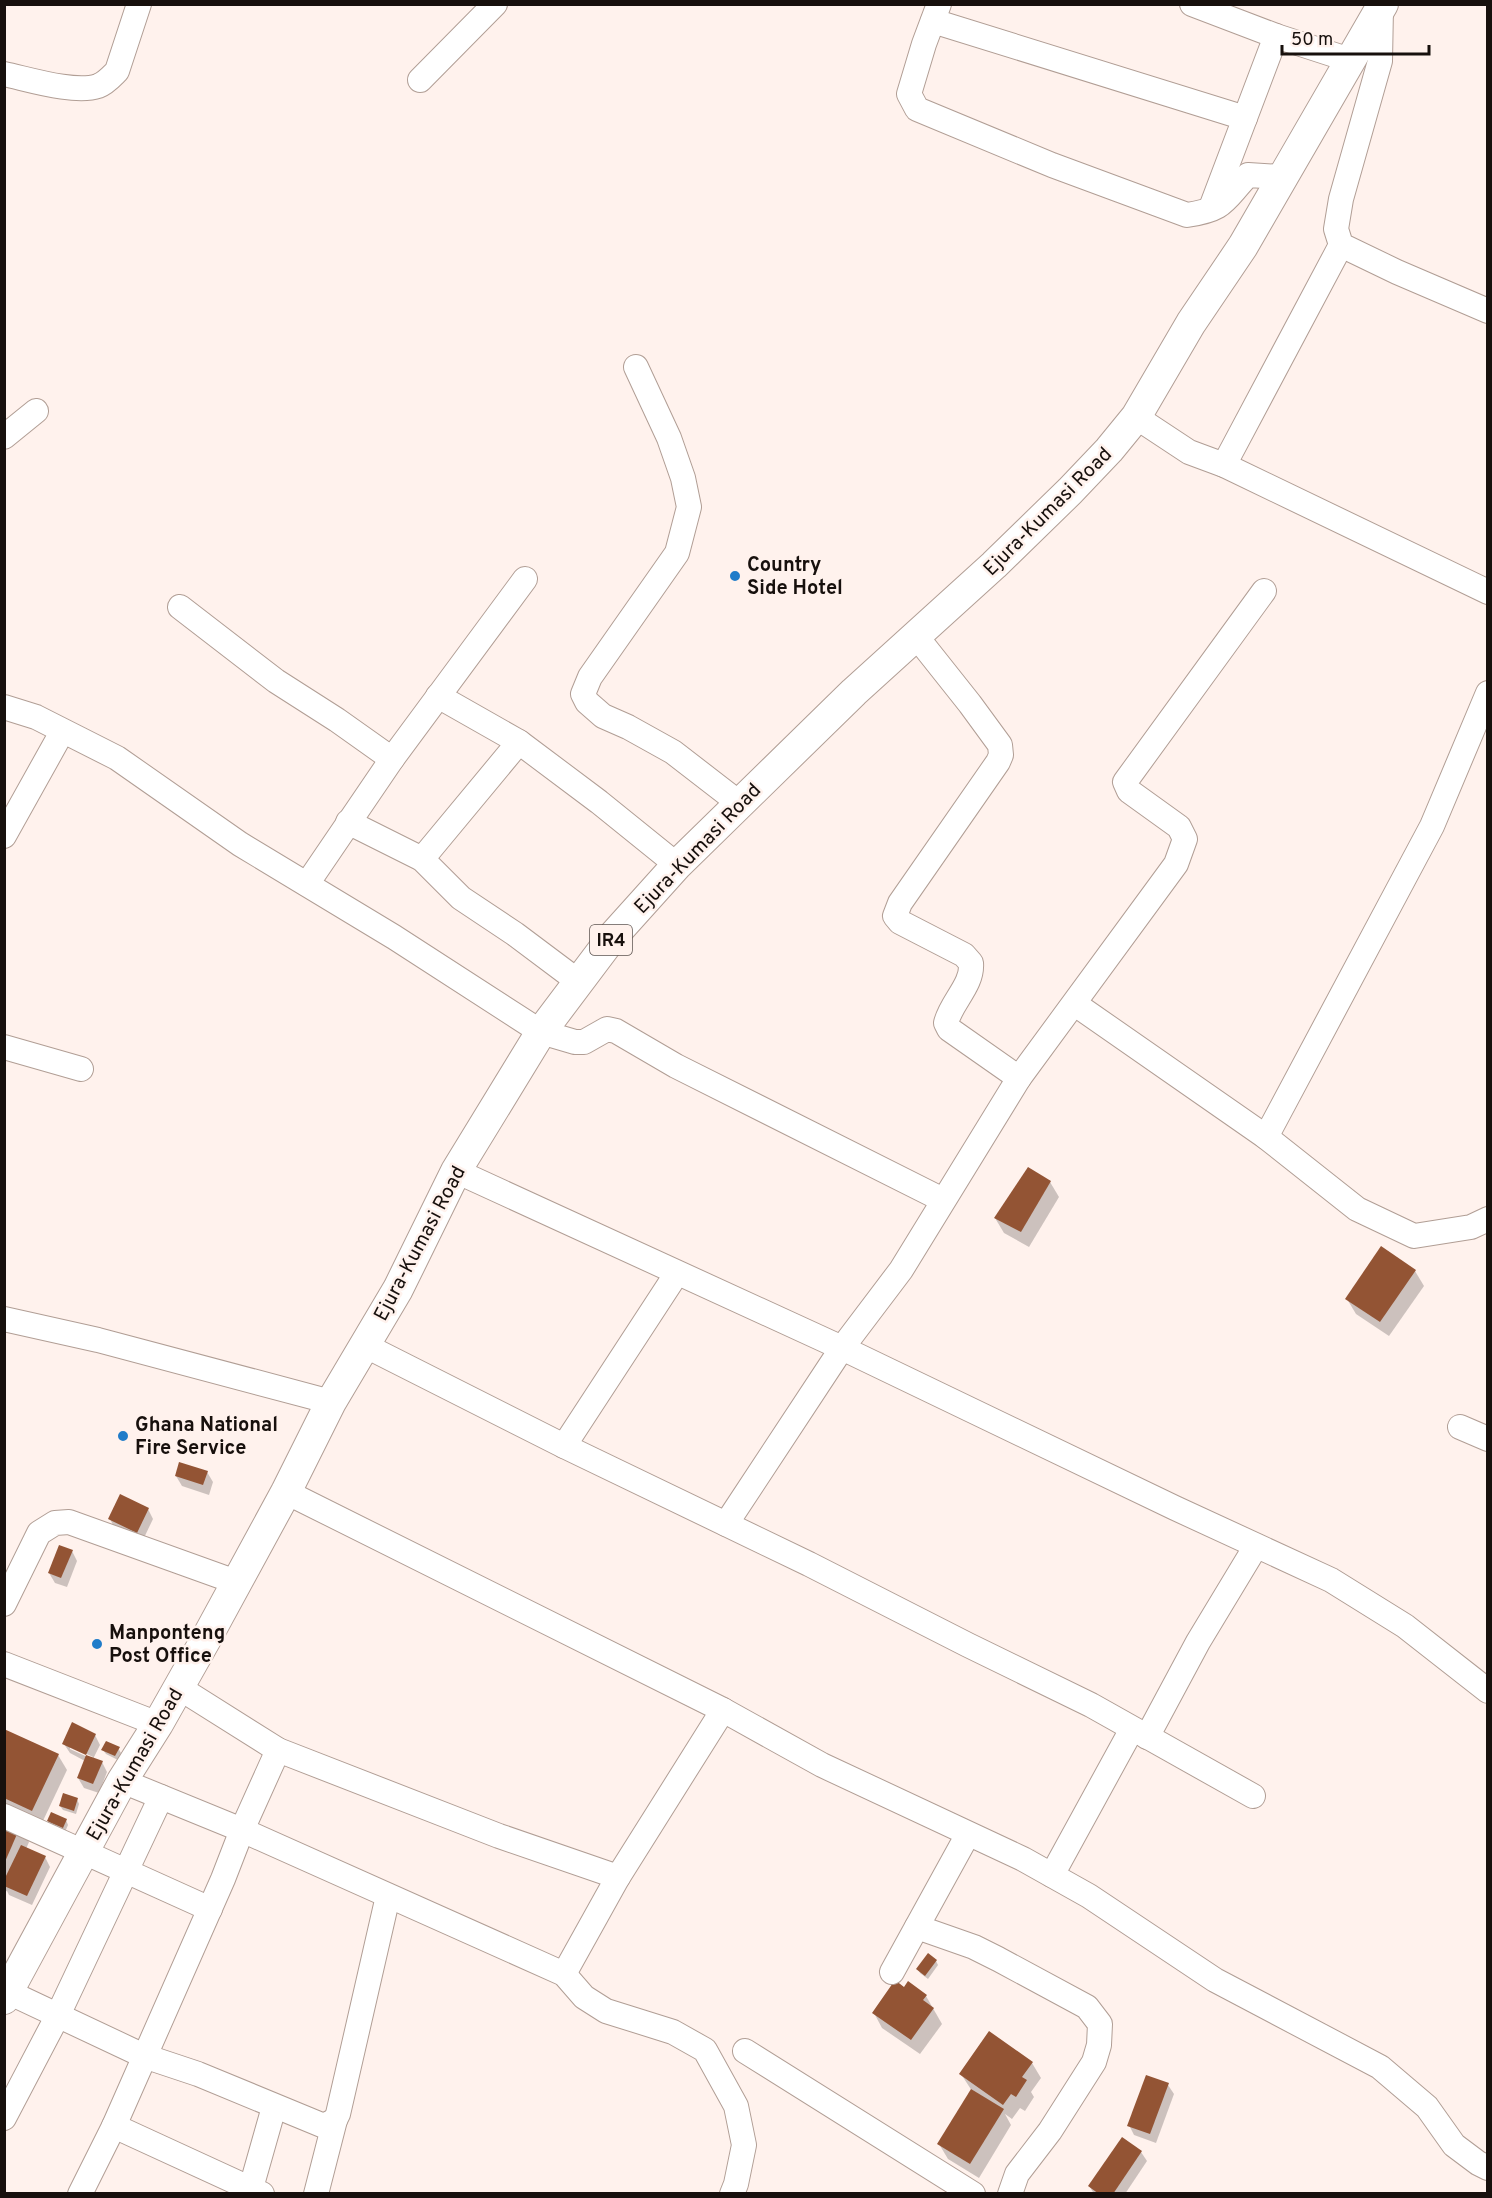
<svg xmlns="http://www.w3.org/2000/svg" width="1492" height="2198" viewBox="0 0 1492 2198" font-family="Overpass,sans-serif">
<style>
.shadow{fill:#0003;fill-rule:evenodd}
.building{fill:#935434}
.lines{fill:none;stroke-linecap:round;stroke-linejoin:round}
.minor-casing{stroke:#b19e95;stroke-width:26}
.major-casing{stroke:#b19e95;stroke-width:32}
.minor{stroke:#fff;stroke-width:24}
.major{stroke:#fff;stroke-width:30}
.poi-dot{fill:#207cc9;stroke:#fff2ed;stroke-width:2}
.labels{text-anchor:middle;stroke-width:5;stroke-linejoin:round;paint-order:stroke}
.shield{fill:#fff2ed;stroke:#5d5450;stroke-width:1.5}
.shield-label{font-size:18px;font-weight:bold;fill:#17100d}
.street-label{font-size:20px;fill:#17100d;stroke:#fff2ed}
.poi-label{font-size:20px;font-weight:bold;fill:#17100d;stroke:#fff2ed;text-anchor:start}
</style>
<rect width="100%" height="100%" fill="#fff2ed"/>
<g class="shadow">
<polygon points="1050,1182 1059,1197 1029,1247 1004,1233 995,1218"/>
<polygon points="1415,1271 1424,1286 1389,1336 1356,1314 1347,1299"/>
<polygon points="207,1472 213,1482 209,1495 182,1486 176,1476"/>
<polygon points="148,1509 153,1519 142,1542 115,1529 110,1519"/>
<polygon points="72,1551 77,1561 67,1587 55,1583 49,1573"/>
<polygon points="4,1730 58,1755 67,1770 41,1825 4,1808"/>
<path d="M 95,1735 L 100,1745 L 93,1759 L 102,1762 L 107,1772 L 99,1793 L 84,1788 L 78,1778 L 85,1761 L 70,1753 L 64,1744 ZM 70,1746 L 93,1757 L 92,1759 L 70,1749 Z"/>
<polygon points="118,1748 121,1753 118,1760 106,1754 103,1750"/>
<polygon points="77,1799 79,1804 76,1814 63,1810 60,1806"/>
<polygon points="4,1820 20,1827 29,1842 26,1849 45,1857 50,1867 32,1905 9,1895 7,1891 4,1892"/>
<polygon points="66,1820 68,1825 65,1832 51,1825 48,1821"/>
<polygon points="936,1961 938,1965 928,1979 920,1973 918,1969"/>
<polygon points="905,1989 926,1996 942,2024 920,2054 882,2028 874,2013"/>
<polygon points="1032,2063 1041,2078 1031,2092 1034,2097 1025,2111 1020,2108 1012,2119 1005,2114 1011,2125 979,2178 948,2159 939,2144 972,2091 961,2074"/>
<polygon points="1168,2085 1174,2094 1156,2143 1134,2135 1129,2125"/>
<polygon points="1141,2152 1147,2161 1125,2194 1094,2194 1090,2187"/>
</g>
<g class="building">
<polygon points="1028,1167 1051,1181 1021,1232 994,1218"/>
<polygon points="1381,1246 1416,1270 1380,1322 1345,1299"/>
<polygon points="179,1462 208,1471 203,1485 175,1476"/>
<polygon points="120,1494 149,1508 137,1533 108,1519"/>
<polygon points="59,1545 73,1550 61,1578 48,1573"/>
<polygon points="72,1722 96,1734 86,1755 62,1744"/>
<polygon points="4,1729 59,1754 32,1811 4,1798"/>
<polygon points="106,1741 120,1747 115,1756 101,1750"/>
<polygon points="86,1755 103,1761 93,1784 77,1778"/>
<polygon points="63,1793 78,1798 74,1811 59,1806"/>
<polygon points="51,1812 67,1819 63,1828 47,1821"/>
<polygon points="4,1819 21,1825 4,1864"/>
<polygon points="21,1845 46,1856 27,1896 4,1886 4,1880"/>
<polygon points="928,1953 937,1960 925,1976 916,1969"/>
<polygon points="895,1980 904,1987 908,1981 927,1995 923,2000 934,2008 911,2040 872,2013"/>
<polygon points="989,2031 1033,2062 1022,2077 1027,2080 1016,2097 1011,2094 1003,2105 959,2074"/>
<polygon points="1146,2075 1169,2083 1150,2134 1127,2126"/>
<polygon points="971,2089 1004,2109 970,2164 937,2144"/>
<polygon points="1122,2137 1142,2151 1113,2194 1099,2194 1088,2186"/>
</g>
<g class="lines">
<defs>
<g id="minor">
<path d="M 939,4 L 924,44 L 909,94 L 917,109 L 1052,165 L 1187,215 C 1226,209 1223,201 1248,175 L 1281,177"/>
<polyline points="1192,4 1276,36 1350,60"/>
<polyline points="1381,8 1380,61 1341,199 1336,229 1341,245 1397,272 1488,311"/>
<polyline points="933,21 1245,118"/>
<path d="M 4,74 C 28,79 75,94 98,86 C 106,83 111,77 117,71 L 139,4"/>
<polyline points="420,80 495,4"/>
<polyline points="1212,205 1276,36"/>
<polyline points="636,367 669,438 683,478 689,507 677,553 590,677 583,694 587,702 603,716 628,727 673,752 739,803"/>
<polyline points="1136,417 1189,452 1224,465 1488,592"/>
<polyline points="4,437 36,411"/>
<polyline points="1224,465 1341,245"/>
<polyline points="180,607 276,681 337,720 392,759"/>
<path d="M 916,636 L 970,704 L 1000,745 L 1001,755 L 998,762 L 900,903 L 895,916 L 900,922 L 964,955 L 971,963 C 973,985 951,1002 946,1023 L 949,1029 L 1019,1078"/>
<polyline points="438,696 519,742 599,802 677,865"/>
<polyline points="4,707 36,717 117,758 240,844 394,937 541,1032 575,1042 584,1042 607,1029 616,1031 676,1066 943,1200"/>
<polyline points="348,822 422,859 461,898 515,934 579,982"/>
<polyline points="4,836 62,732"/>
<polyline points="422,859 519,742"/>
<polyline points="307,884 392,759 525,579"/>
<polyline points="1075,1004 1266,1137 1357,1209 1414,1236 1471,1227 1488,1219"/>
<polyline points="4,1047 81,1069"/>
<polyline points="1266,1137 1432,826 1488,693"/>
<polyline points="456,1171 842,1348 1175,1508 1331,1580 1405,1626 1488,1691"/>
<polyline points="4,1319 98,1340 331,1402"/>
<polyline points="364,1345 564,1446 809,1564 968,1645 1091,1705 1253,1796"/>
<polyline points="1460,1427 1488,1439"/>
<polyline points="564,1446 677,1273"/>
<polyline points="286,1492 723,1710 822,1765 1023,1859 1089,1896 1215,1980 1380,2067 1427,2107 1454,2145 1478,2163 1488,2168"/>
<polyline points="726,1524 842,1348 901,1270 1019,1078 1176,864 1185,839 1179,827 1129,791 1125,782 1264,591"/>
<polyline points="4,1604 39,1533 55,1523 69,1522 236,1582"/>
<polyline points="4,1664 158,1724"/>
<polyline points="178,1687 278,1750 499,1836 618,1877"/>
<polyline points="1147,1737 1198,1642 1256,1546"/>
<polyline points="122,1781 242,1830 564,1974 584,1997 606,2011 673,2032 705,2050 736,2106 744,2145 736,2184 732,2194"/>
<polyline points="4,1816 210,1909"/>
<polyline points="1052,1875 1132,1729"/>
<polyline points="917,1927 974,1947 998,1959 1087,2007 1100,2024 1099,2045 1094,2062 1050,2131 1017,2174 1010,2194"/>
<polyline points="892,1972 968,1834"/>
<polyline points="564,1974 618,1877 723,1710"/>
<polyline points="4,1990 144,2056 198,2074 324,2126 335,2120 338,2114 388,1896"/>
<polyline points="745,2051 973,2194"/>
<polyline points="4,2118 58,2015 161,1797"/>
<polyline points="114,2126 262,2194"/>
<polyline points="251,2188 274,2107"/>
<polyline points="80,2194 114,2126 223,1879 242,1830 278,1750"/>
<polyline points="316,2194 335,2120"/>
</g>
<polyline id="major" points="4,1999 122,1781 158,1724 206,1639 286,1492 331,1402 398,1289 456,1171 541,1032 614,935 677,865 854,692 994,565 1070,491 1109,450 1136,417 1191,323 1243,246 1383,4"/>
</defs>
<use href="#minor" class="minor-casing"/>
<use href="#major" class="major-casing"/>
<use href="#minor" class="minor"/>
<use href="#major" class="major"/>
</g>
<g class="poi-dot">
<circle cx="735" cy="576" r="6"/>
<circle cx="123" cy="1436" r="6"/>
<circle cx="97" cy="1644" r="6"/>
</g>
<g class="labels">
<rect class="shield" x="590" y="925" width="42" height="30" rx="4.5"/>
<g class="shield-label">
<text x="611" y="946">IR4</text>
</g>
<g class="street-label">
<text transform="translate(1047 511) rotate(-45)" y="7">Ejura-Kumasi Road</text>
<text transform="translate(697 848) rotate(-46)" y="7">Ejura-Kumasi Road</text>
<text transform="translate(419 1243) rotate(-62)" y="7">Ejura-Kumasi Road</text>
<text transform="translate(134 1764) rotate(-60)" y="7">Ejura-Kumasi Road</text>
</g>
<g class="poi-label">
<text x="747" y="571">Country<tspan x="747" dy="23">Side Hotel</tspan></text>
<text x="135" y="1431">Ghana National<tspan x="135" dy="23">Fire Service</tspan></text>
<text x="109" y="1639">Manponteng<tspan x="109" dy="23">Post Office</tspan></text>
</g>
</g>
<rect width="1492" height="2198" fill="none" stroke="#17100d" stroke-width="12"/>
<path d="M1282 45v9h147v-9" fill="none" stroke="#17100d" stroke-width="3"/>
<text x="1291" y="45" font-size="18" fill="#17100d" stroke="#fff2ed" stroke-width="4.5" paint-order="stroke">50 m</text>
</svg>
